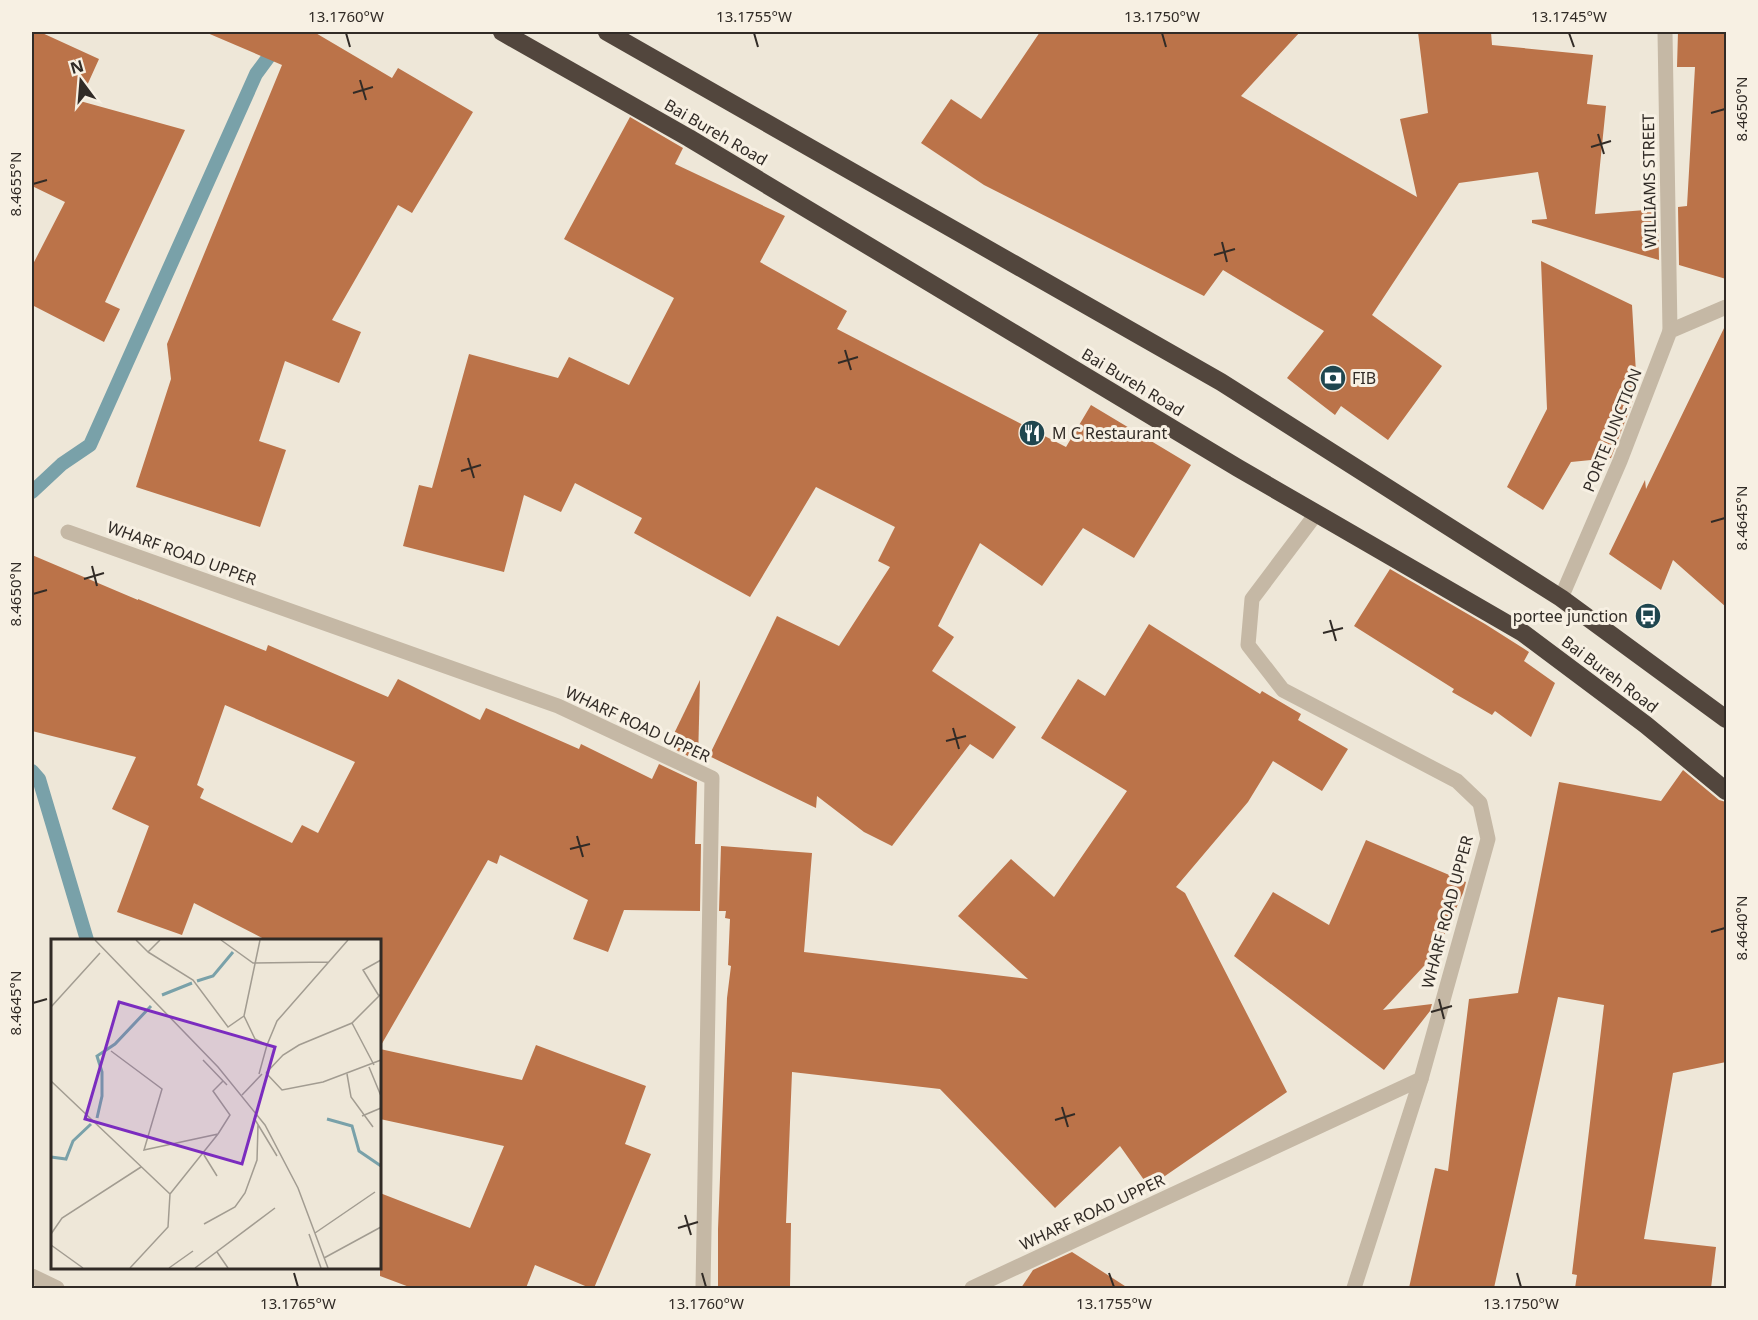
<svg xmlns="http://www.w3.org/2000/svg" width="1758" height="1320" viewBox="0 0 1758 1320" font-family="'Noto Sans',sans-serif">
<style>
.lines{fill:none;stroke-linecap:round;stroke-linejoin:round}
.stream{stroke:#79a1a9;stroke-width:14}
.building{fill:#bb7349;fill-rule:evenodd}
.minor{stroke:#c5b8a5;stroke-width:15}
.highway{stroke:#52463d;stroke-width:18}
.ticks{fill:none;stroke:#312b26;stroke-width:2}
.labels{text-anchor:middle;stroke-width:6;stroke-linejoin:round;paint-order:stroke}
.street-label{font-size:16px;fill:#312b26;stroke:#f7f0e3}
.poi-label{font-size:16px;fill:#312b26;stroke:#f7f0e3;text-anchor:start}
.inset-river{fill:none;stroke:#79a1a9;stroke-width:3}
.inset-road{fill:none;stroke:#a29c91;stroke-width:1.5}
.view{fill:#7b2cbf;fill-opacity:0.15;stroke:#7b2cbf;stroke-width:3}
.inset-edge{fill:none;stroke:#312b26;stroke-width:3}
.neatline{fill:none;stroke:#312b26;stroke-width:2}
.ticks-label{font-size:15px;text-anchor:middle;fill:#312b26}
</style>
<rect width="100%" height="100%" fill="#eee7d8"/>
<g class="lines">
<g class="stream">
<polyline points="32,492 62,464 90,445 256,74 287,32"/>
<polyline points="32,771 39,779 87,940"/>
</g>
</g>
<g class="building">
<polygon points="32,32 40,32 99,59 80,101 185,130 105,302 120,309 104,342 32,305 32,266 65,202 32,186"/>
<polygon points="205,32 314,32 392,78 398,68 473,112 412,213 398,205 332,320 361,332 339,383 285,361 259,441 286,450 260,527 136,487 171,379 167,344 282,65"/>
<polygon points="1040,32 1300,32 1241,96 1417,197 1400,119 1428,113 1418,32 1491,32 1492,45 1593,55 1587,104 1606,106 1595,214 1658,209 1659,260 1532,223 1532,220 1547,219 1538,172 1459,183 1372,315 1442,366 1388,440 1341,406 1335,415 1287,378 1324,331 1223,270 1204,296 984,185 921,143 951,99 981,119"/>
<polygon points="1678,32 1726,32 1726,279 1679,265 1678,207 1687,206 1695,67 1677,67"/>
<polygon points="630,117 683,148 675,164 785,216 760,262 847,311 837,329 1066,447 1091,405 1191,465 1134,558 1083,528 1042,586 980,543 938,626 954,637 932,671 1016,727 993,759 970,744 892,846 864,832 817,796 816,808 709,756 777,616 839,646 890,567 878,561 895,527 816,487 750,597 634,533 642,518 575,483 561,512 524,495 504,572 403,546 419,485 432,488 469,354 558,378 569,357 629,385 674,298 564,239"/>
<polygon points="1541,261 1632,305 1637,390 1611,458 1571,462 1543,510 1507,487 1547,409"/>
<polygon points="1726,324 1726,607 1673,560 1661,590 1609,554 1645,480 1646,489"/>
<path d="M 32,555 L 138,600 L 138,599 L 266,651 L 268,645 L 388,697 L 398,679 L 480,720 L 486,708 L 579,749 L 581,744 L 652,779 L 659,764 L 697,782 L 695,844 L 701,844 L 700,911 L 624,910 L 608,952 L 573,939 L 588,900 L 500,855 L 497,864 L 488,860 L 380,1047 L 380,940 L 266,940 L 194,903 L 182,935 L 117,912 L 149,826 L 112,809 L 136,757 L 32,731 ZM 225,705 L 355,762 L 318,833 L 302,825 L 292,843 L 200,798 L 204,789 L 197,785 Z"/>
<polygon points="1390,569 1485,624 1529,652 1524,661 1555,683 1531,737 1495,711 1492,715 1452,692 1454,689 1354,626"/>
<polygon points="1149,624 1260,694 1262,691 1301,714 1298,720 1348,749 1322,791 1273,761 1248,802 1176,887 1185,893 1287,1092 1149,1187 1120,1146 1055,1208 940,1089 792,1072 786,1223 791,1223 790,1288 718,1288 718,1229 727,998 731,966 728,965 730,919 725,918 726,911 719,911 721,846 812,853 804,952 1028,979 958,916 1011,859 1054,897 1127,791 1041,738 1078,679 1105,696"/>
<polygon points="700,680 698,761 668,746"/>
<polygon points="1683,770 1719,800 1726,802 1726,1062 1673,1073 1644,1239 1716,1247 1711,1288 1575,1288 1577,1275 1572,1274 1604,1005 1558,997 1494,1288 1409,1288 1435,1168 1448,1171 1469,999 1518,993 1559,782 1661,801"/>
<polygon points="1366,840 1466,882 1463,893 1436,953 1383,1010 1432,1004 1430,1011 1384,1070 1234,956 1273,892 1329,925"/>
<polygon points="536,1045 646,1086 625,1144 651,1154 594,1288 590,1288 535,1265 526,1288 412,1288 380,1276 380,1193 470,1228 504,1146 380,1119 380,1049 522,1080"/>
<polygon points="1072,1252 1128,1288 1021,1288 1033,1270"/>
</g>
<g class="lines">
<g class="minor">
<polyline points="1665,32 1670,331"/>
<polyline points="68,532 558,706 712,778 703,1288"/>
<polyline points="1561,598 1620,461 1670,331 1726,307"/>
<polyline points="32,1276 57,1288"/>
<polyline points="972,1288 1421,1079 1488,839 1480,803 1457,781 1283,690 1248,645 1252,599 1316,514"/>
<polyline points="1354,1288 1421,1079"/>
</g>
<g class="highway">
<polyline points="502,32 689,138 1238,468 1523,633 1646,725 1726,791"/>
<polyline points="607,32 1221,382 1561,598 1726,719"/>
</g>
</g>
<path class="ticks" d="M 346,33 L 350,47M 754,33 L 758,47M 1162,33 L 1166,47M 1569,33 L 1574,47M 360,80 L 366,100M 353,93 L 373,87M 1711,113 L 1725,109M 1598,134 L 1604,154M 1591,147 L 1611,141M 33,184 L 47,180M 1222,242 L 1227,262M 1214,255 L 1235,249M 845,350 L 851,370M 838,363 L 858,357M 468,458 L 474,478M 461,471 L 481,465M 1711,522 L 1725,518M 92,566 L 97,586M 84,579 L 104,573M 33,594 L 47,590M 1330,620 L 1336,641M 1323,633 L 1343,628M 953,728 L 959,749M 946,741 L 966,736M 577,836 L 583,857M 570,849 L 590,844M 1711,932 L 1725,928M 1439,999 L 1444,1019M 33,1003 L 47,999M 1431,1012 L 1452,1006M 1062,1107 L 1068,1127M 1055,1120 L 1075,1114M 685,1215 L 691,1235M 678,1228 L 698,1222M 294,1273 L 298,1287M 702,1273 L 706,1287M 1109,1273 L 1114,1287M 1517,1273 L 1521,1287"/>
<defs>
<symbol id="bank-disc" viewBox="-11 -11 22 22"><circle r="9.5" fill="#1f464f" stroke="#f7f0e3"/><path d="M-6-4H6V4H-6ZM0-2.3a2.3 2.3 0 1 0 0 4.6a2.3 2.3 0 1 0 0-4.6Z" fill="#fff"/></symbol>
<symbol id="restaurant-disc" viewBox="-11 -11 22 22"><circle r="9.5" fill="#1f464f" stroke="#f7f0e3"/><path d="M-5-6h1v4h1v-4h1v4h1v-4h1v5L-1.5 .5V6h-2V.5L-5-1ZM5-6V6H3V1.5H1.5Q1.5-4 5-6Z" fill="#fff"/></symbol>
<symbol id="bus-disc" viewBox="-11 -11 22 22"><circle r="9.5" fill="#1f464f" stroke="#f7f0e3"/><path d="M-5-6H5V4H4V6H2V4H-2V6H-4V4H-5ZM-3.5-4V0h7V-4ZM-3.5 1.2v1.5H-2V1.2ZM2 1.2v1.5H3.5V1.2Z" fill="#fff"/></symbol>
</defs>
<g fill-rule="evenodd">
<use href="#bank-disc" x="1318" y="363" width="30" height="30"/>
<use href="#restaurant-disc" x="1017" y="418" width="30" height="30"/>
<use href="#bus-disc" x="1633" y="601" width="30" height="30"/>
</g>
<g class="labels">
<g class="street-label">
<text transform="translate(716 132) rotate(30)" y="6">Bai Bureh Road</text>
<text transform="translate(1649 181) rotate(-91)" y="6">WILLIAMS STREET</text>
<text transform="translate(1133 382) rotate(31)" y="6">Bai Bureh Road</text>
<text transform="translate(1612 430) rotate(-68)" y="6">PORTE JUNCTION</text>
<text transform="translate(182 553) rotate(20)" y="6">WHARF ROAD UPPER</text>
<text transform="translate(1610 674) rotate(37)" y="6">Bai Bureh Road</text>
<text transform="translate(638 724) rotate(25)" y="6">WHARF ROAD UPPER</text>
<text transform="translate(1447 912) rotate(-75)" y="6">WHARF ROAD UPPER</text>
<text transform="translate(1092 1212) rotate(-25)" y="6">WHARF ROAD UPPER</text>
</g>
<g class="poi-label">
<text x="1352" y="384">FIB</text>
<text x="1052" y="439">M C Restaurant</text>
<text x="1628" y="622" text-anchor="end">portee junction</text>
</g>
</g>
<g transform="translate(51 939)">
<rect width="330" height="330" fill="#eee7d8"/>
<path class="inset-river" d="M 146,42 L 162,37 L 182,13M 111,56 L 141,44M 46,179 L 51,157 L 51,133 L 46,117 L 64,105 L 100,67M 276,180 L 301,187 L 308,212 L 330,227M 0,218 L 15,220 L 22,202 L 40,185"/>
<path class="inset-road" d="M 44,1 L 167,128 L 214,186 L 247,249 L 277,329M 85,1 L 97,13 L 109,1M 170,1 L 202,24 L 278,23M 97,13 L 142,41 L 177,88 L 193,77M 328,57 L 312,31 L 330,21M 0,68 L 49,14M 301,84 L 323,126M 216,106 L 226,82 L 297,1M 60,112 L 111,150 L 93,211 L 167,195 L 179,176 L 162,152 L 172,142M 152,121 L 176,146M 318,128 L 330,157M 215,134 L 232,116 L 248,106 L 301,84 L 330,55M 215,134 L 231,151 L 272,143 L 330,121M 208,135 L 216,106 L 204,100 L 193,77 L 209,1M 296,135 L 300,158 L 322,188M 0,142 L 119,255M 191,156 L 211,135M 311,177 L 330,169M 203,179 L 226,217M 153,216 L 166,237M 119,255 L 167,195M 153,285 L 184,268 L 194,254 L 206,221 L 207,186M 264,294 L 324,253M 0,295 L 11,279 L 90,228M 258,295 L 270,329M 0,306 L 32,329M 166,313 L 177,329M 273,319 L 330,288M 79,329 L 117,288 L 119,255M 118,329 L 142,312M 144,329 L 224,269"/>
<path class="view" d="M 68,63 L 224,108 L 191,225 L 34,180 Z"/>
<rect width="330" height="330" class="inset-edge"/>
</g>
<rect width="1758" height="1320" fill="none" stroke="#f7f0e3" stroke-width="66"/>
<g transform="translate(81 81) rotate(344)" stroke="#f7f0e3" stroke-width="4.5" paint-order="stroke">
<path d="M0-4.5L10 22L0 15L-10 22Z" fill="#312b26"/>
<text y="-9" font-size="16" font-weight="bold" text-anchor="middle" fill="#312b26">N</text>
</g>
<rect x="33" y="33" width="1692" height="1254" class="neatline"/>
<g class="ticks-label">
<text x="346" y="22">13.1760°W</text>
<text x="754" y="22">13.1755°W</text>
<text x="1162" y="22">13.1750°W</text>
<text x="1569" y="22">13.1745°W</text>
<text transform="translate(1742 109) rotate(-90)" y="5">8.4650°N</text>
<text transform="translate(16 184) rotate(-90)" y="5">8.4655°N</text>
<text transform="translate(1742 518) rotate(-90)" y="5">8.4645°N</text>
<text transform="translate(16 594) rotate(-90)" y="5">8.4650°N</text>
<text transform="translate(1742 928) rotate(-90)" y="5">8.4640°N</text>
<text transform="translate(16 1003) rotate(-90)" y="5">8.4645°N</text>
<text x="298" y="1309">13.1765°W</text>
<text x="706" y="1309">13.1760°W</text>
<text x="1114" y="1309">13.1755°W</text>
<text x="1521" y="1309">13.1750°W</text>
</g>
</svg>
